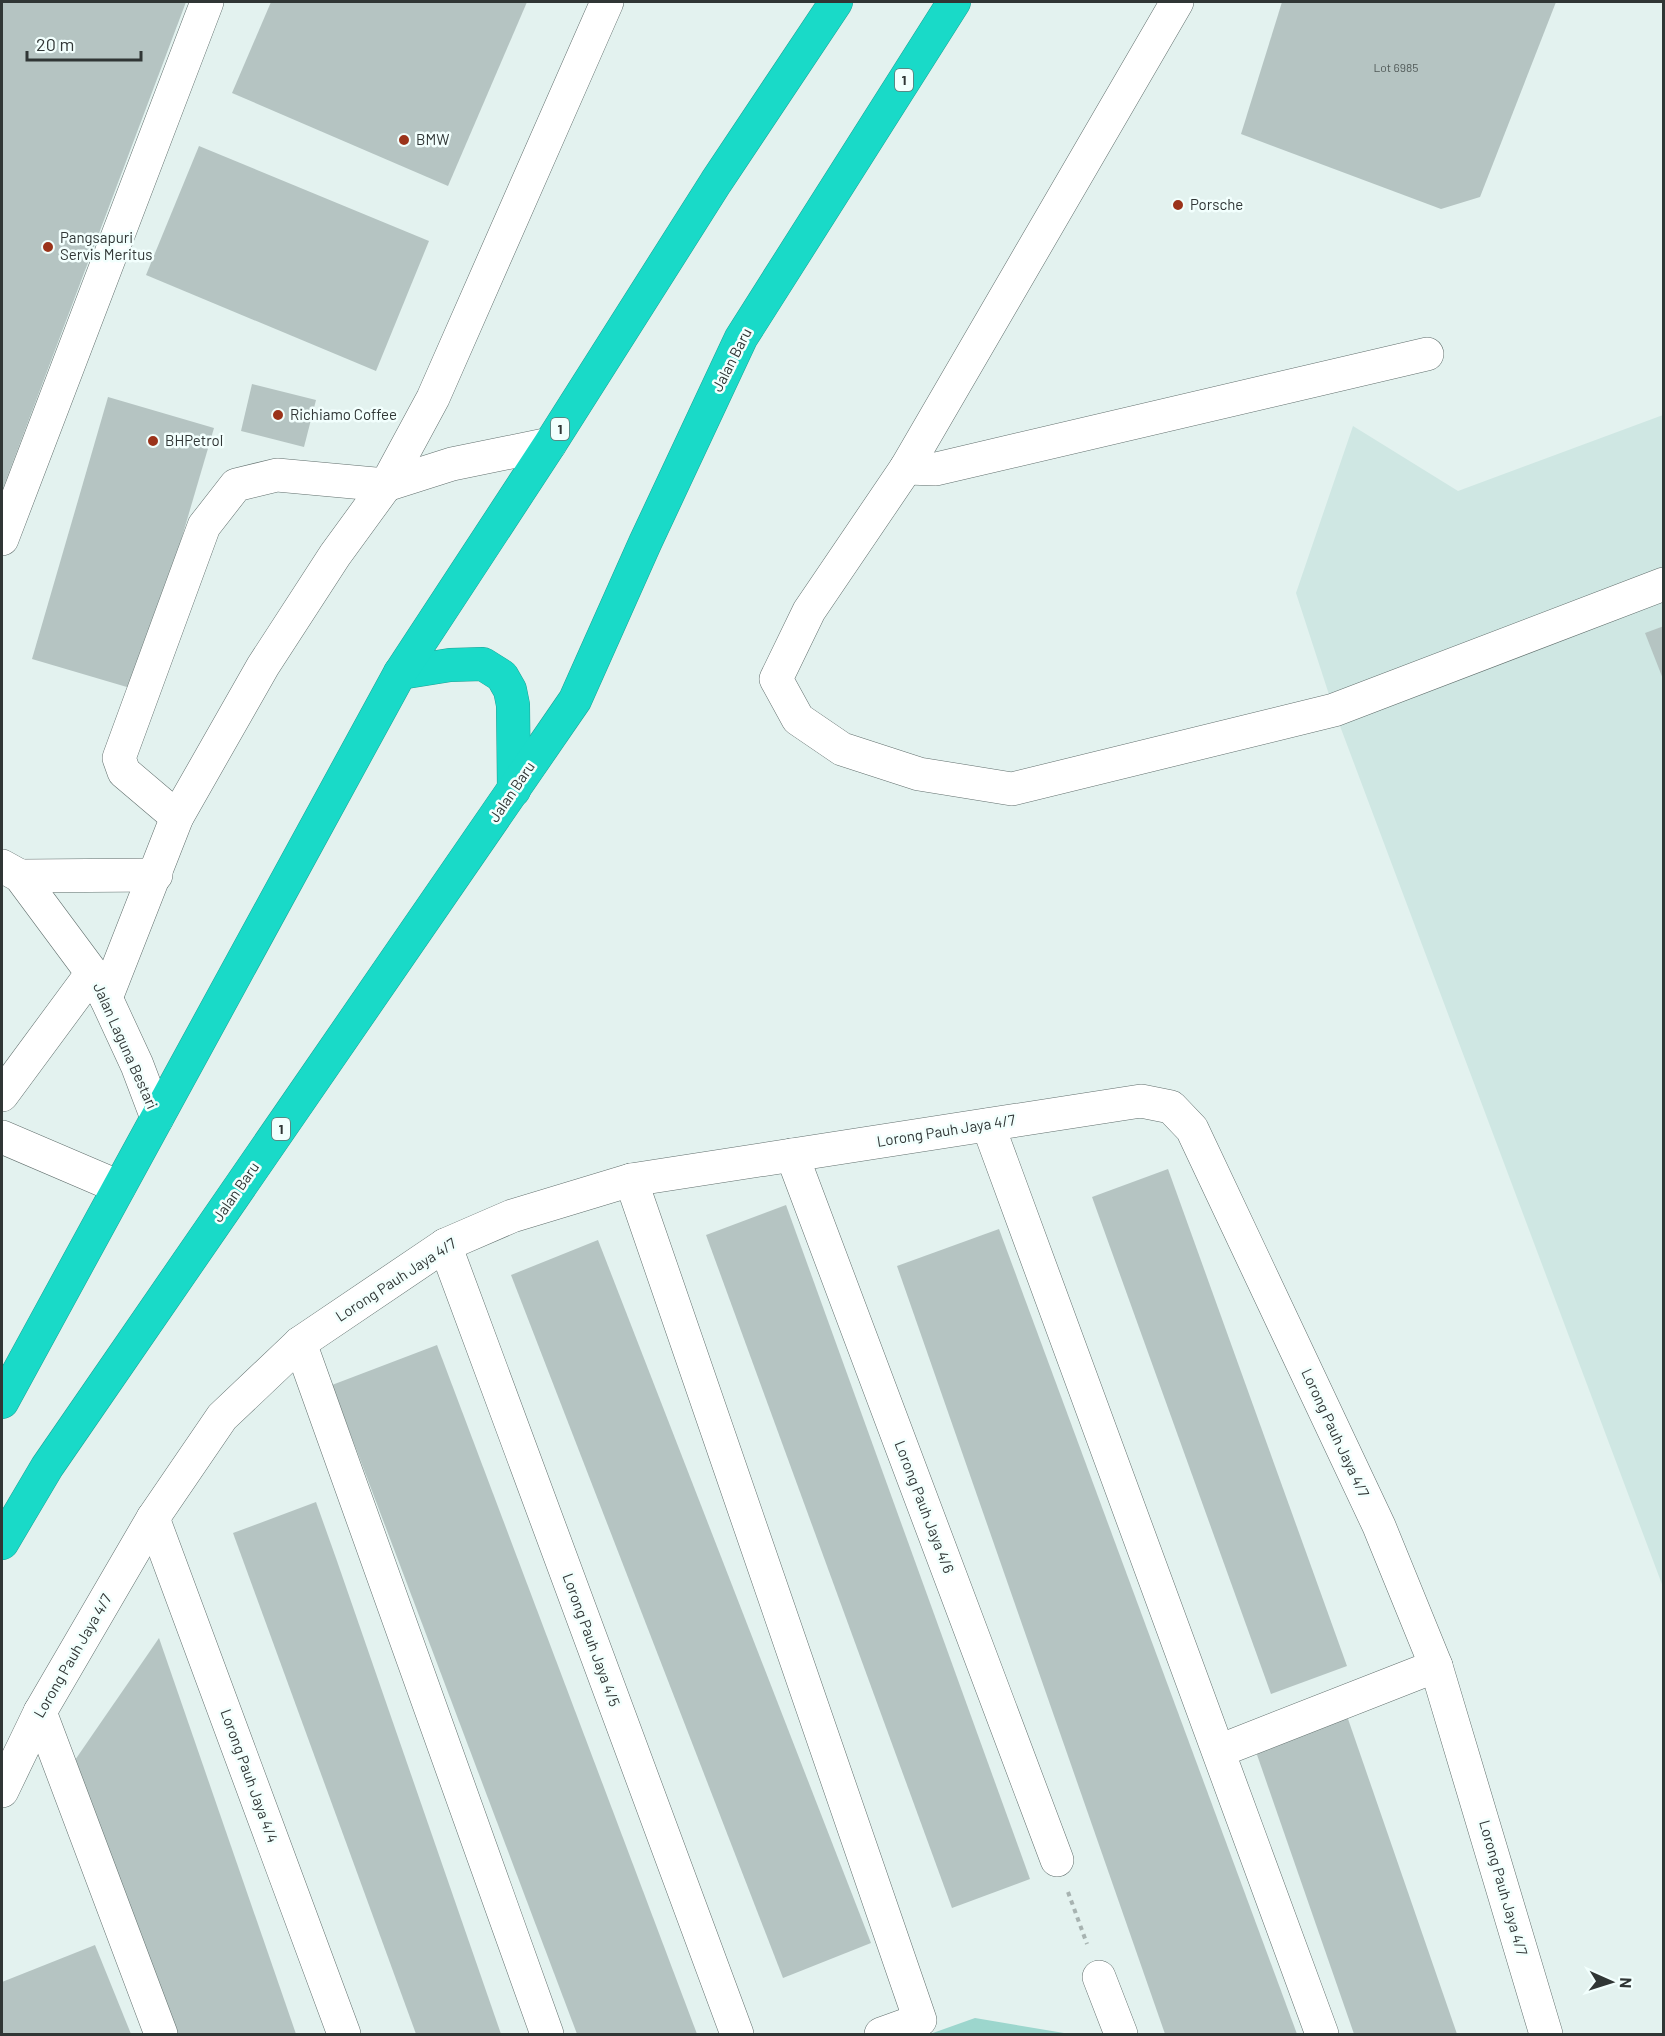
<svg xmlns="http://www.w3.org/2000/svg" width="1665" height="2036" viewBox="0 0 1665 2036" font-family="Barlow,sans-serif">
<style>
.built{fill:#cfe7e3}
.green{fill:#9cd6cd}
.building{fill:#b5c4c2}
.lines{fill:none;stroke-linecap:round;stroke-linejoin:round}
.minor-casing{stroke:#616f6d;stroke-width:34}
.highway-casing{stroke:#21a195;stroke-width:34}
.path{stroke:#a7b3b1;stroke-width:4;stroke-dasharray:4.5 4.5;stroke-linecap:butt}
.minor{stroke:#fff;stroke-width:33}
.highway{stroke:#19dac8;stroke-width:33}
.poi-dot{fill:#9b331a;stroke:#f2fffd;stroke-width:2}
.labels{text-anchor:middle;stroke-width:5;stroke-linejoin:round;paint-order:stroke}
.number-label{font-size:12px;fill:#515a58}
.shield{fill:#f2fffd;stroke:#6a7271;stroke-width:1.5}
.shield-label{font-size:14px;font-weight:bold;fill:#303635}
.poi-label{font-size:15px;fill:#303635;stroke:#f2fffd;text-anchor:start}
.street-label{font-size:15px;fill:#303635;stroke:#f2fffd}
</style>
<rect width="100%" height="100%" fill="#e3f2ef"/>
<polygon class="built" points="1663,415 1663,1587 1334,710 1296,593 1353,426 1458,491"/>
<polygon class="green" points="975,2018 1070,2034 930,2034"/>
<g class="building">
<polygon points="2,2 186,2 2,491"/>
<polygon points="271,2 527,2 448,186 232,93"/>
<polygon points="1282,2 1556,2 1480,197 1441,209 1241,134"/>
<polygon points="199,146 429,241 376,371 146,275"/>
<polygon points="252,384 316,400 304,447 241,431"/>
<polygon points="108,397 214,428 137,690 32,659"/>
<polygon points="1664,626 1664,679 1663,679 1645,633"/>
<polygon points="1168,1169 1347,1666 1271,1694 1092,1197"/>
<polygon points="786,1205 1030,1879 952,1908 706,1235"/>
<polygon points="999,1229 1297,2034 1165,2034 897,1266"/>
<polygon points="598,1240 871,1943 783,1978 511,1275"/>
<polygon points="437,1345 697,2034 577,2034 332,1385"/>
<polygon points="316,1502 337,1561 501,2034 416,2034 233,1533"/>
<polygon points="159,1638 296,2034 167,2034 73,1763"/>
<polygon points="1347,1716 1457,2034 1354,2034 1255,1749"/>
<polygon points="95,1945 131,2034 2,2034 2,1982"/>
</g>
<g class="lines">
<defs>
<g id="minor">
<polyline points="1177,2 906,468 809,611 776,679 798,719 842,749 919,774 1012,789 1334,710 1664,584"/>
<polyline points="906,468 936,469 1427,354"/>
<polyline points="2,539 207,2"/>
<polyline points="177,817 124,772 119,758 204,526 236,485 277,475 386,485 452,464 550,444"/>
<polyline points="2,866 20,876 92,973 106,998 137,1065 157,1118"/>
<polyline points="20,876 156,875"/>
<polyline points="106,998 177,817 263,666 335,555 386,485 433,398 607,2"/>
<polyline points="2,1095 92,973"/>
<polyline points="988,1125 1322,2034"/>
<polyline points="2,1137 119,1187"/>
<polyline points="792,1155 1057,1860"/>
<polyline points="631,1180 920,2020 881,2034"/>
<polyline points="445,1245 737,2034"/>
<polyline points="300,1343 547,2034"/>
<polyline points="153,1518 344,2034"/>
<polyline points="40,1712 161,2034"/>
<polyline points="1219,1751 1436,1666"/>
<polyline points="2,1791 40,1712 153,1518 222,1417 300,1343 445,1245 512,1216 631,1180 1141,1101 1171,1107 1192,1129 1379,1526 1436,1666 1546,2034"/>
<polyline points="1099,1977 1121,2034"/>
</g>
<g id="highway">
<polyline points="400,673 450,665 483,664 502,676 510,690 513,705 514,790"/>
<polyline points="2,1402 400,673 550,444 716,182 836,2"/>
<polyline points="2,1543 47,1467 575,700 645,543 741,338 954,2"/>
</g>
</defs>
<use href="#minor" class="minor-casing"/>
<use href="#highway" class="highway-casing"/>
<polyline class="path" points="1068,1892 1087,1944"/>
<use href="#minor" class="minor"/>
<use href="#highway" class="highway"/>
</g>
<g class="poi-dot">
<circle cx="404" cy="140" r="6"/>
<circle cx="1178" cy="205" r="6"/>
<circle cx="48" cy="247" r="6"/>
<circle cx="278" cy="415" r="6"/>
<circle cx="153" cy="441" r="6"/>
</g>
<g class="labels">
<g class="number-label">
<text x="1396" y="72">Lot 6985</text>
</g>
<g class="shield">
<rect x="895" y="69" width="18" height="22" rx="4.5"/>
<rect x="551" y="418" width="18" height="22" rx="4.5"/>
<rect x="272" y="1118" width="18" height="22" rx="4.5"/>
</g>
<g class="shield-label">
<text x="904" y="85">1</text>
<text x="560" y="434">1</text>
<text x="281" y="1134">1</text>
</g>
<g class="poi-label">
<text x="416" y="145">BMW</text>
<text x="1190" y="210">Porsche</text>
<text x="60" y="243">Pangsapuri<tspan x="60" dy="17">Servis Meritus</tspan></text>
<text x="290" y="420">Richiamo Coffee</text>
<text x="165" y="446">BHPetrol</text>
</g>
<g class="street-label">
<text transform="translate(732 360) rotate(-63)" y="5">Jalan Baru</text>
<text transform="translate(512 792) rotate(-56)" y="5">Jalan Baru</text>
<text transform="translate(125 1046) rotate(66)" y="5">Jalan Laguna Bestari</text>
<text transform="translate(946 1131) rotate(-9)" y="5">Lorong Pauh Jaya 4/7</text>
<text transform="translate(236 1192) rotate(-55)" y="5">Jalan Baru</text>
<text transform="translate(396 1280) rotate(-33)" y="5">Lorong Pauh Jaya 4/7</text>
<text transform="translate(1335 1433) rotate(65)" y="5">Lorong Pauh Jaya 4/7</text>
<text transform="translate(924 1507) rotate(69)" y="5">Lorong Pauh Jaya 4/6</text>
<text transform="translate(591 1640) rotate(70)" y="5">Lorong Pauh Jaya 4/5</text>
<text transform="translate(73 1656) rotate(-60)" y="5">Lorong Pauh Jaya 4/7</text>
<text transform="translate(249 1776) rotate(70)" y="5">Lorong Pauh Jaya 4/4</text>
<text transform="translate(1503 1888) rotate(74)" y="5">Lorong Pauh Jaya 4/7</text>
</g>
</g>
<rect width="1665" height="2036" fill="none" stroke="#303635" stroke-width="6"/>
<g transform="translate(1611 1982) rotate(93)" stroke="#f2fffd" stroke-width="4.5" paint-order="stroke">
<path d="M0-4.5L10 22L0 15L-10 22Z" fill="#303635"/>
<text y="-9" font-size="16" font-weight="bold" text-anchor="middle" fill="#303635">N</text>
</g>
<path d="M27 51v9h114v-9" fill="none" stroke="#303635" stroke-width="3"/>
<text x="36" y="51" font-size="18" fill="#303635" stroke="#f2fffd" stroke-width="4.5" paint-order="stroke">20 m</text>
</svg>
